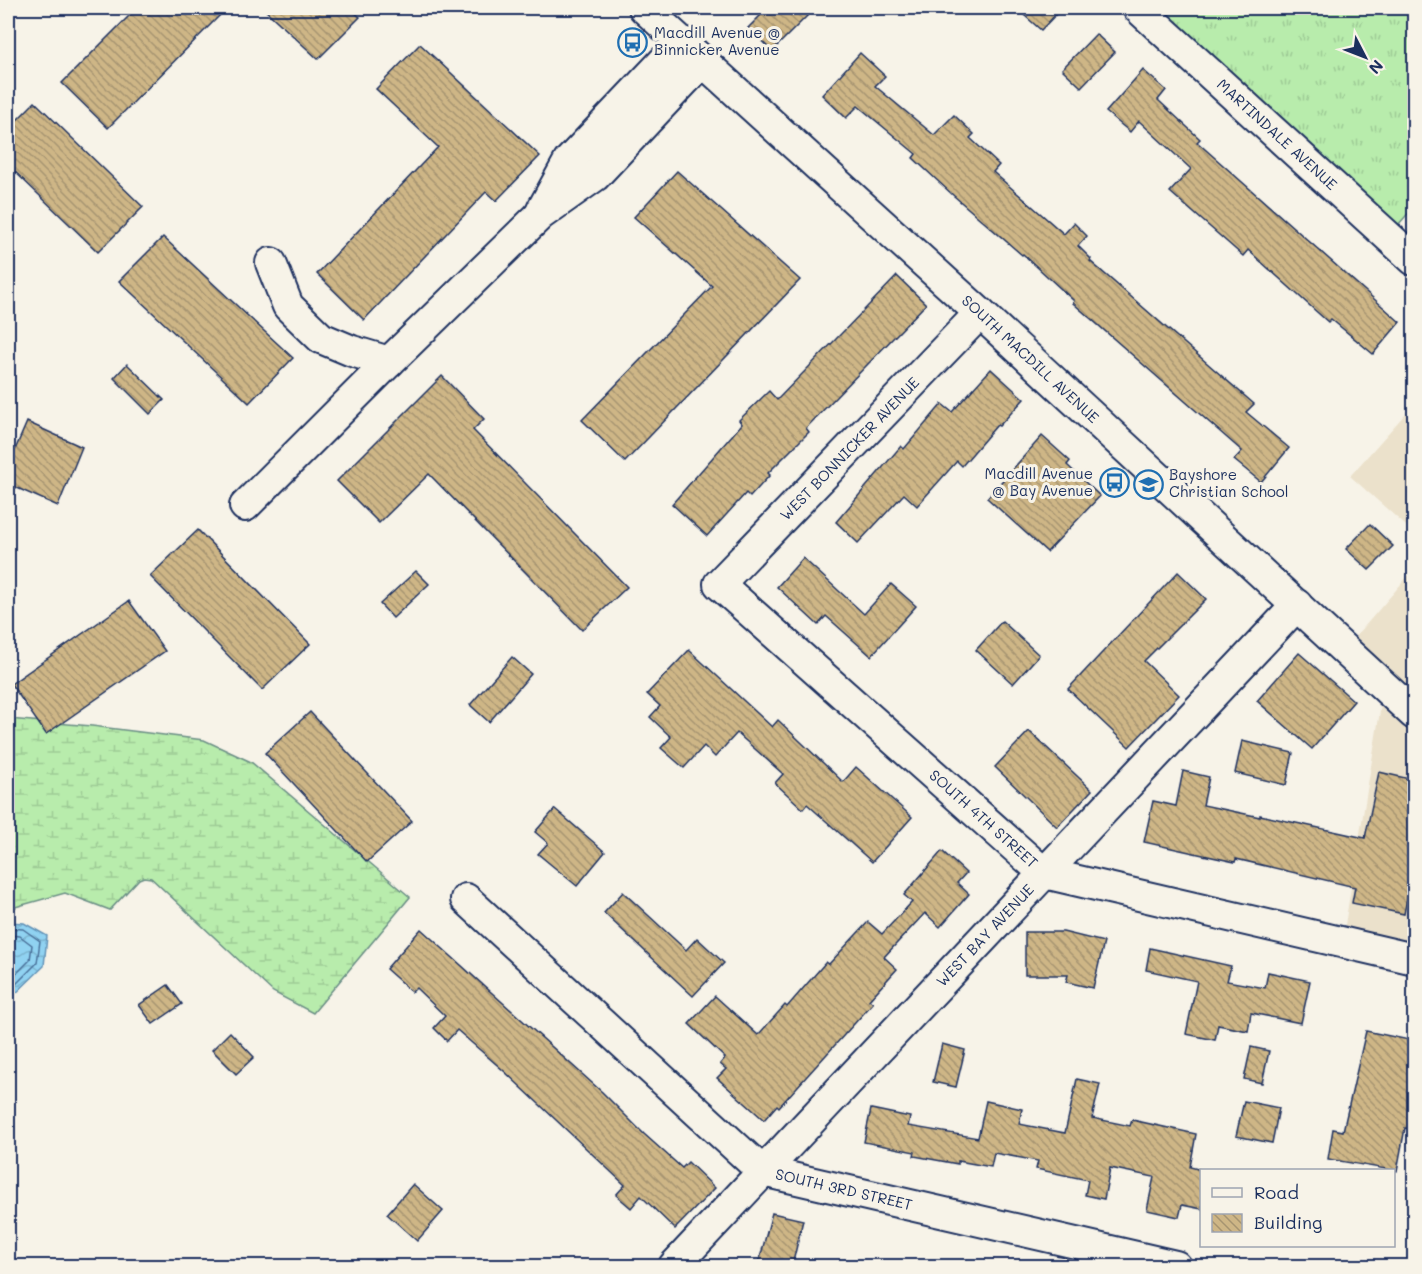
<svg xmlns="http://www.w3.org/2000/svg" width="1422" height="1274" viewBox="0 0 1422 1274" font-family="Mali,sans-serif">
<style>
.built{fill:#ebe1cb}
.grass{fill:url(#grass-tufts);stroke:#6a8e85;stroke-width:1.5}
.wetland{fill:url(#wetland-marsh);stroke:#6a8e85;stroke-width:1.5}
.water{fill:url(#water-waves);stroke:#6191b6;stroke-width:1.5}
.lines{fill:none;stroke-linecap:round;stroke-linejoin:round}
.shore{stroke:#4a7099;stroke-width:1.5}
.building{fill:url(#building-back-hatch);stroke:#1b2f5e;stroke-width:1.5}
.minor-casing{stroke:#1b2f5e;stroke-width:34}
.minor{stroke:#f7f3e8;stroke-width:30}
.labels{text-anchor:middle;stroke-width:6;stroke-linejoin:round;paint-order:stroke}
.poi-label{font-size:15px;fill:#1b2f5e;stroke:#f7f3e8;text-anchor:start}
.street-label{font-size:15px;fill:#1b2f5e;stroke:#f7f3e8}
</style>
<defs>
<pattern id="grass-tufts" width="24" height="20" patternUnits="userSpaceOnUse" patternTransform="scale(1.5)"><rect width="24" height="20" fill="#b8ecac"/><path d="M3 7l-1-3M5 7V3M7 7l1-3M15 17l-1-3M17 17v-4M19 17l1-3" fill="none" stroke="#9ecb96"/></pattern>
<pattern id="wetland-marsh" width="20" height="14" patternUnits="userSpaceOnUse" patternTransform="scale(1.5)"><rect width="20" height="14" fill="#b8ecac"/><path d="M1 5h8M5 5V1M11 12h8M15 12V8" fill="none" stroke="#9ecb96"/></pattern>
<pattern id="water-waves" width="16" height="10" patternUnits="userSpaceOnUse" patternTransform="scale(1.5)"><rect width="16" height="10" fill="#90d2f1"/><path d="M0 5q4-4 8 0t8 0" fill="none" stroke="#7cb5d1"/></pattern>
<pattern id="building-back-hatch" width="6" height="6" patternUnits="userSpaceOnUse" patternTransform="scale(1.5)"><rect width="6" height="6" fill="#ceb686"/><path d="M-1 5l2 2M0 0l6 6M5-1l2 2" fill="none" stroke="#a69471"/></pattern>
</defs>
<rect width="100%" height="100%" fill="#f7f3e8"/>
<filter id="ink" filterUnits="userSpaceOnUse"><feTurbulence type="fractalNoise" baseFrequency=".0167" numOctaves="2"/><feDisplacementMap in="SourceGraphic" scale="12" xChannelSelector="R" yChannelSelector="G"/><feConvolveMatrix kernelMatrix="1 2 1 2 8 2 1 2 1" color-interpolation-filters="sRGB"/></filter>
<g filter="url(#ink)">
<g class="built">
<polygon points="1414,404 1414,533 1350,476"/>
<polygon points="1414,569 1414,699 1352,641"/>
<polygon points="1382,699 1414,729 1414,947 1344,931"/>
</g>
<polygon class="grass" points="1156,8 1414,8 1414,207 1397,226"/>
<polygon class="wetland" points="8,719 92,726 204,740 251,762 410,897 313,1013 273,992 151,878 144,877 139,879 110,910 65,893 8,909"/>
<polygon class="water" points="8,922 24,923 47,936 44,966 8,1001"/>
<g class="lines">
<g class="shore">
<polyline points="8,928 23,929 40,941 37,963 8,992"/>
<polyline points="8,935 20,936 32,945 30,960 8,982"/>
</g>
</g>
<g class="building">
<polygon points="137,8 227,8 108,128 62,83"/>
<polygon points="263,8 350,8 360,17 318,59"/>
<polygon points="768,8 815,8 772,51 748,28"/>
<polygon points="1016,8 1062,8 1041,30"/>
<polygon points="1096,34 1115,52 1081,87 1062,69"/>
<polygon points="420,44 540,156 496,201 486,192 364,320 317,274 438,147 376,89"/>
<polygon points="860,53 885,76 875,86 934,135 954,115 974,134 970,138 999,165 993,172 1064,234 1074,223 1087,236 1078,246 1091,259 1090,261 1254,404 1246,412 1289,448 1261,482 1234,460 1242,451 1073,303 1074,301 1023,254 1022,255 954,196 913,158 916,154 858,106 846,118 822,95"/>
<polygon points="1143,70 1166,90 1158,100 1200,139 1197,142 1400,322 1373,354 1331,319 1328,322 1248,250 1243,256 1170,192 1191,169 1139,121 1130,132 1106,112"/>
<polygon points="35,102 143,207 98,252 8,165 8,129"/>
<polygon points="677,171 800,280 625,462 582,420 712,286 634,217"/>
<polygon points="163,237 293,358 249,403 119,281"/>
<polygon points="897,276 926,304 806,428 809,432 768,473 770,475 750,497 746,493 707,536 672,504 742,424 739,420 769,391 777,400"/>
<polygon points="127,364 164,400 150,414 114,378"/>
<polygon points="991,369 1024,399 999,426 997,425 962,466 957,461 917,506 904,494 858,543 836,522 901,446 904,449 942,404 952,412"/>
<polygon points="442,376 484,419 473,430 627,587 582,630 429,474 379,523 337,481"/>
<polygon points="27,422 82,447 58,506 8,484 8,466"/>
<polygon points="1042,436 1070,461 1067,465 1100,496 1047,552 987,498"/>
<polygon points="1370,524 1393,546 1369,570 1346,549"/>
<polygon points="198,530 310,644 262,690 150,576"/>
<polygon points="803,558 864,614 891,584 916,606 871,656 826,616 818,625 777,587"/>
<polygon points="416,571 429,584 393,618 380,604"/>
<polygon points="1178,572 1206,599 1144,661 1179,695 1129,747 1068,689"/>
<polygon points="129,601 165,651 46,734 11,684"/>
<polygon points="1002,621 1039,655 1013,684 976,650"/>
<polygon points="689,650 772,727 778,720 843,782 856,767 912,817 872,862 807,804 803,809 775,783 783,774 737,733 715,757 704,746 684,768 661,748 671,737 650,717 660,706 647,694"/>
<polygon points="1299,653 1354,701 1312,749 1257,701"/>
<polygon points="512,657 531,674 489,722 470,705"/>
<polygon points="310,712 412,821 367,862 265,753"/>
<polygon points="1029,731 1092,790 1057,827 995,767"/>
<polygon points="1242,741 1293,753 1286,785 1235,773"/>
<polygon points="1183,771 1209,777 1203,805 1260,817 1260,815 1365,838 1379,772 1414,780 1414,863 1404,914 1352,903 1355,887 1236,859 1235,862 1144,842 1153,801 1176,806"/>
<polygon points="555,809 605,852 577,886 538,854 548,843 535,832"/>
<polygon points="942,851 966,873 957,883 969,894 940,927 925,913 884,957 897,969 869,1000 873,1003 779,1107 777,1105 764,1120 717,1078 726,1069 720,1064 725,1058 689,1024 715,996 758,1035 785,1005 787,1007 826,962 829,964 868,922 882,934 912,902 904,895"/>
<polygon points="623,892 686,950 697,938 724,963 693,996 604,913"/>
<polygon points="421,929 602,1092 644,1134 682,1168 688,1162 715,1188 675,1229 641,1196 631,1208 616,1195 625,1185 504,1071 457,1030 447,1041 434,1028 445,1016 416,988 412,992 386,969"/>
<polygon points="1025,932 1063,932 1104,942 1093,988 1066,982 1068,975 1025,975"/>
<polygon points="1150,948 1231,966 1227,981 1265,988 1268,972 1310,981 1301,1023 1251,1013 1248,1031 1218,1025 1215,1040 1186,1034 1197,981 1146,970"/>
<polygon points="168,985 182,1004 153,1024 139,1005"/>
<polygon points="1366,1031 1414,1041 1414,1130 1405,1128 1397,1171 1328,1159 1333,1129 1343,1131"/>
<polygon points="230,1032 254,1057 236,1074 212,1050"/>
<polygon points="942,1044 965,1050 956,1087 933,1082"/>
<polygon points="1251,1047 1269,1051 1262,1083 1244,1079"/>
<polygon points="1077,1079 1100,1084 1092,1118 1130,1126 1132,1120 1196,1134 1190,1167 1202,1170 1202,1209 1182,1205 1179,1217 1147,1210 1154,1177 1110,1168 1104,1199 1085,1195 1088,1180 1036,1169 1038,1161 994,1153 991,1167 958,1161 958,1164 914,1156 915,1152 864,1142 871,1109 910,1117 908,1126 978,1138 986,1101 1022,1109 1019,1124 1065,1133"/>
<polygon points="1244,1101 1279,1108 1272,1143 1236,1136"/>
<polygon points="413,1184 443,1211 417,1241 387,1214"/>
<polygon points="772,1213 803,1220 792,1266 758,1266"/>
</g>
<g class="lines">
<defs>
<g id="minor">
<path id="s1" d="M 644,8 L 980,313 L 1414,714"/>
<path id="s2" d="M 1138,8 L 1414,260"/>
<polyline points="542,210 569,161 682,42"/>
<polyline points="271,263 288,306 321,338 352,351 389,362 540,215 595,176 703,61"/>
<path id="s3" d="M 980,313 L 719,584 L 1044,873 L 1414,959"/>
<polyline points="245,506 389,362"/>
<path id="s4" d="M 466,899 L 762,1171 L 1176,1266"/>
<path id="s5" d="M 674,1266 L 1297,605"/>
</g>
</defs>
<use href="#minor" class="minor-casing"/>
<use href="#minor" class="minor"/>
</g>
</g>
<defs>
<symbol id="bus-ring" viewBox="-11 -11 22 22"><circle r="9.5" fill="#f7f3e8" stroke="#1f6fb2" stroke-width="1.5"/><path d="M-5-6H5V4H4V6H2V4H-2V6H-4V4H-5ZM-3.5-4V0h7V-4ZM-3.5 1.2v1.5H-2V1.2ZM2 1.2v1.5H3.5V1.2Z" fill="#1f6fb2"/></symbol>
<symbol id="school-ring" viewBox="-11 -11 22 22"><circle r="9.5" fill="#f7f3e8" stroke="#1f6fb2" stroke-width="1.5"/><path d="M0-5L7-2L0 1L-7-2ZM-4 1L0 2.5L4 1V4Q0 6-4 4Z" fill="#1f6fb2"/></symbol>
</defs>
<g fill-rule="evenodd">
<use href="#bus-ring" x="616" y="26" width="33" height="33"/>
<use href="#bus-ring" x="1098" y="466" width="33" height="33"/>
<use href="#school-ring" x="1132" y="468" width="33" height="33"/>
</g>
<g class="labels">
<g class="poi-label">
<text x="654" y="38">Macdill Avenue @<tspan x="654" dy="17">Binnicker Avenue</tspan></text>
<text x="1093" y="479" text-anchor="end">Macdill Avenue<tspan x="1093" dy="17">@ Bay Avenue</tspan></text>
<text x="1169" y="480">Bayshore<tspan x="1169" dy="17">Christian School</tspan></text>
</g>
<g class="street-label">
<text dy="5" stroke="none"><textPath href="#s2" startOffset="188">MARTINDALE AVENUE</textPath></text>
<text dy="5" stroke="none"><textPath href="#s1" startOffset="522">SOUTH MACDILL AVENUE</textPath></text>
<text transform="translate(850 449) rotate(-46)" y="5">WEST BONNICKER AVENUE</text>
<text dy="5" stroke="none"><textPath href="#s3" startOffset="730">SOUTH 4TH STREET</textPath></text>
<text dy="5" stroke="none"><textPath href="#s5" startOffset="454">WEST BAY AVENUE</textPath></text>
<text dy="5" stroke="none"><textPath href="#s4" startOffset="486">SOUTH 3RD STREET</textPath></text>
</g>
</g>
<rect width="1422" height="1274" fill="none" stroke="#f7f3e8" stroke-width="30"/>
<rect x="15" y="15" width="1392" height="1244" fill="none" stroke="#1b2f5e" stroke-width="2" filter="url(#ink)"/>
<rect x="1200" y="1169" width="195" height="78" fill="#f7f3e8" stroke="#9fa5b1" stroke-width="1.5"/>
<rect x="1212" y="1188" width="30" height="9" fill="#f7f3e8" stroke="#9fa5b1" stroke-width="1.5"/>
<text x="1254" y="1199" font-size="18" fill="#1b2f5e">Road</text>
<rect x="1212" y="1214" width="30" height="18" fill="url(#building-back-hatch)" stroke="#9fa5b1" stroke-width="1.5"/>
<text x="1254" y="1229" font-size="18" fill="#1b2f5e">Building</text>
<g transform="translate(1365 57) rotate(132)" stroke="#f7f3e8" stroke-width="4.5" paint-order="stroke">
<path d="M0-4.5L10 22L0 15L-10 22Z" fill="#1b2f5e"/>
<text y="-9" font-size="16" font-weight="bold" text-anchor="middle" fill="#1b2f5e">N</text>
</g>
</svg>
